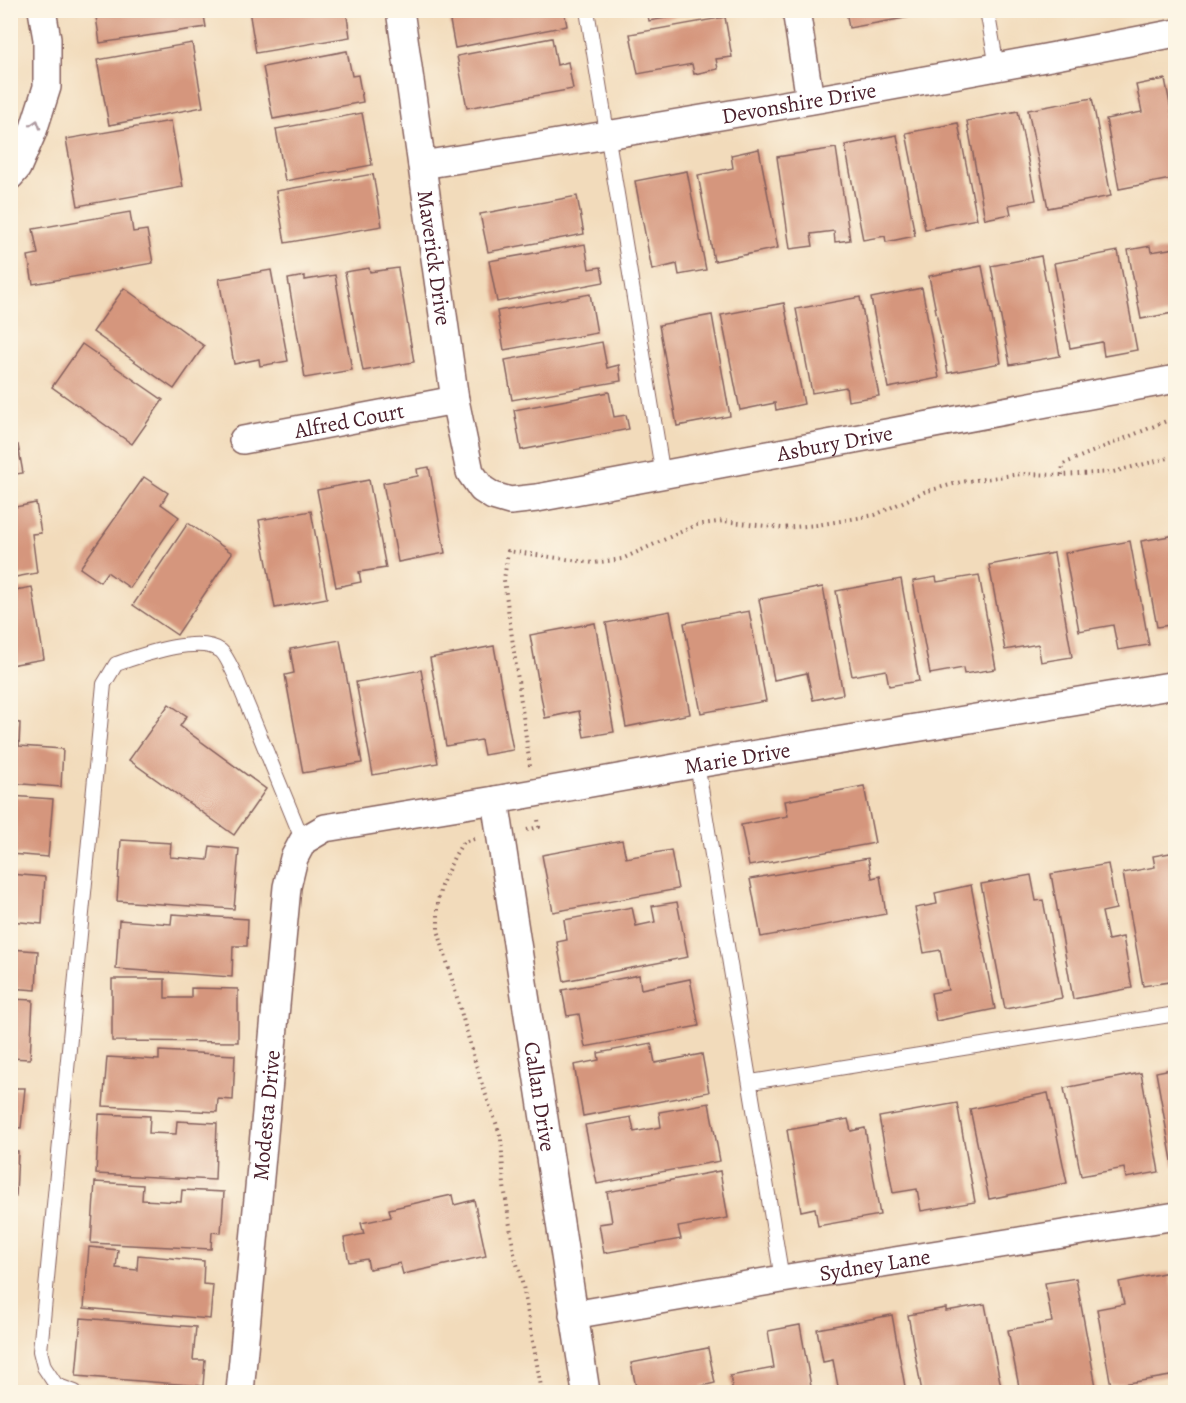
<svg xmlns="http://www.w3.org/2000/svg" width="1186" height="1403" viewBox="0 0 1186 1403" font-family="Alegreya,serif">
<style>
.building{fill:#d5967d}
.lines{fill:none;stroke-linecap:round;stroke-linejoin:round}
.lane-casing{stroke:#85615d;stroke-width:16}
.street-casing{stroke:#85615d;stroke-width:30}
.path{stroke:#85615d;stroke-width:4;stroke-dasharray:1.5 4.5;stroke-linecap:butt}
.lane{stroke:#fff;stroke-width:14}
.street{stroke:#fff;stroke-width:27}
.oneway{stroke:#ae9aa0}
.labels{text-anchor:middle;stroke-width:4.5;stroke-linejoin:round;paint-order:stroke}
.street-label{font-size:22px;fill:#4a1f2b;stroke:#fcf5e5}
</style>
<rect width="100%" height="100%" fill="#fcf5e5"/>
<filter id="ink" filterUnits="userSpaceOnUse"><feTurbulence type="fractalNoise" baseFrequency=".0167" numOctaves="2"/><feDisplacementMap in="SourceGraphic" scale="12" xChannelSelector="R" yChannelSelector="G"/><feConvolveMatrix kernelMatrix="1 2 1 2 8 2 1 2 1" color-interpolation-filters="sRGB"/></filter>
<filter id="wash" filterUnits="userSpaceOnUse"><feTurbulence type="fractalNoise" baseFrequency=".008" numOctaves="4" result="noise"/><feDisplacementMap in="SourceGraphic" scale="24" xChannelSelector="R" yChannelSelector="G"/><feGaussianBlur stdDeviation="1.35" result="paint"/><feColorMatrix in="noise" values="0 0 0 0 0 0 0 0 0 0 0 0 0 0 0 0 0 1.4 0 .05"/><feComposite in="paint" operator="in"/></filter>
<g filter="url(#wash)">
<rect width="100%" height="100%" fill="#f2dbbb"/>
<g id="blocks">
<g class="building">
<polygon points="95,10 203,10 206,27 100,43"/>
<polygon points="249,10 346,10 350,37 256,53"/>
<polygon points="448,10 564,10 567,26 455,48"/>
<polygon points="647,10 700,10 700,12 649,21"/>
<polygon points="846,10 938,10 938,12 849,28"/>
<polygon points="725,17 732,57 716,59 718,69 694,74 692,64 638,74 630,34"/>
<polygon points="552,38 557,65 568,62 573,89 467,108 457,56"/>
<polygon points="192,43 203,107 109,125 97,60"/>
<polygon points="347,51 352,76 358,75 363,102 273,119 263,67"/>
<polygon points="1165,79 1176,134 1176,178 1119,189 1106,119 1142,112 1136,85"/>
<polygon points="1092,98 1111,196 1048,208 1028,110"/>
<polygon points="1018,111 1036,200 1009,205 1011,214 985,219 967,121"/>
<polygon points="362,113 372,165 285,181 276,129"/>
<polygon points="171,121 183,187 78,206 66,139"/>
<polygon points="958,123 977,219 925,229 906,133"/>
<polygon points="897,135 915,236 886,242 885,236 863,240 845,145"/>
<polygon points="836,148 850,240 835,242 834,231 811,234 813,246 790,249 777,157"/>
<polygon points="759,149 778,248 714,261 698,175 733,168 731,155"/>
<polygon points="687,171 706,270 679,275 677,264 652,270 635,181"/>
<polygon points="373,174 382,226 285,243 276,191"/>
<polygon points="577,196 584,234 488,252 480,214"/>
<polygon points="130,212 133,232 147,230 153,263 33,284 28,256 38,254 33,229"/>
<polygon points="585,244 589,269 601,267 604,282 497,302 489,261"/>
<polygon points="1150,246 1151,252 1176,248 1176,319 1174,320 1173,313 1141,319 1128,250"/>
<polygon points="1118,251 1137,350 1104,356 1102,342 1070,348 1054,263"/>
<polygon points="1041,256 1060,356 1010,365 991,266"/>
<polygon points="982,266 1001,363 948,373 929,276"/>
<polygon points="369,268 370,272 398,268 414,362 363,371 345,272"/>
<polygon points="271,270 288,361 260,366 259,359 234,364 219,279"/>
<polygon points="335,275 352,370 305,378 288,279 305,276 305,280"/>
<polygon points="124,288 204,346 174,389 93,332"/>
<polygon points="922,288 939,378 888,388 871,298"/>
<polygon points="590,294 597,333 504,350 497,311"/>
<polygon points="860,297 879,396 848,401 846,387 812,393 796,309"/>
<polygon points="784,303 804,404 776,410 775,403 740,410 721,315"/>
<polygon points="712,315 730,416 677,426 659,325"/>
<polygon points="602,342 607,368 619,365 621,381 512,400 505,360"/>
<polygon points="82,344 163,400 132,444 52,387"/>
<polygon points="609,392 614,417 626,415 629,429 521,450 514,410"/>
<polygon points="18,445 23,473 10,475 10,447"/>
<polygon points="429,467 445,553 398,562 383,483 418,476 417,469"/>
<polygon points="144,477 168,493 161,504 179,517 130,588 107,572 100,582 80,568"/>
<polygon points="369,480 386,568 359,572 361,582 336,587 317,490"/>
<polygon points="36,503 41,533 32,534 37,573 10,578 10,508"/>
<polygon points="311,511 327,598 275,608 259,520"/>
<polygon points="188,523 232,553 177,635 133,605"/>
<polygon points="1176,535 1176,624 1157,627 1141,541"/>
<polygon points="1130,541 1149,645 1118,650 1113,625 1079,631 1065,553"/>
<polygon points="1054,553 1072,657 1041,662 1038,644 1005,650 989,565"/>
<polygon points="979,575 996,669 964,674 963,668 930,674 913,581 936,577 937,582"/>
<polygon points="901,579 919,681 889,686 886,670 852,676 836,591"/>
<polygon points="32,587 44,659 10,665 10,591"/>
<polygon points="823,587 843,694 813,700 807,673 774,680 759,599"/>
<polygon points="670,611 690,714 626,727 606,623"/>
<polygon points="749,611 766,701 701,713 684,623"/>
<polygon points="595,623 614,732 584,737 579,711 545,718 530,635"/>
<polygon points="340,640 362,763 303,773 285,675 294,673 290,649"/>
<polygon points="494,646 513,750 484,755 481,740 446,746 430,658"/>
<polygon points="421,670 438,763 373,775 356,682"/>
<polygon points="169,704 187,716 180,726 266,789 234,835 129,760"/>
<polygon points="10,722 20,723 19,746 63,749 61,787 10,783"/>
<polygon points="864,786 875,843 749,866 741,825 788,816 785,801"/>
<polygon points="10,796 53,799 48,857 10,854"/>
<polygon points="121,840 171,843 170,857 208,860 210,846 239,849 234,909 117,901"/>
<polygon points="622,840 626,858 671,850 678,889 553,912 542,855"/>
<polygon points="1176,852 1176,981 1143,986 1123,873 1155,867 1153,856"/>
<polygon points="868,858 872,878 880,876 886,914 761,937 750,879"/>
<polygon points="1108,864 1116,909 1102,912 1108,940 1123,937 1132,988 1073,999 1051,874"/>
<polygon points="10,874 45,877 42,924 10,921"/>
<polygon points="1031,875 1036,901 1043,900 1062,998 1005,1009 981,884"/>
<polygon points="971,885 995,1009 936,1021 931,993 948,990 940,950 924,953 915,908 937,904 935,893"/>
<polygon points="677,902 688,957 564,981 557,942 567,940 564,920 632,907 636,926 655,922 652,906"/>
<polygon points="172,914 248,919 247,946 233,946 232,977 116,969 119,920 171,924"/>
<polygon points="10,949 38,951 36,990 10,988"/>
<polygon points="639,975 641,989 690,979 699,1026 585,1047 579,1014 567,1016 562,990"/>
<polygon points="112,979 165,979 165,998 191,998 191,988 238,989 238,1042 112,1041"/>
<polygon points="10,999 33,1000 30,1059 10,1058"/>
<polygon points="651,1043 655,1063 702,1054 709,1092 583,1116 574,1065 599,1060 598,1053"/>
<polygon points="159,1051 235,1055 233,1100 218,1099 217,1112 103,1106 107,1057 159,1060"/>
<polygon points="1176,1068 1176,1165 1173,1166 1156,1072"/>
<polygon points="1141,1073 1159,1172 1126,1178 1124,1168 1081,1176 1064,1088"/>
<polygon points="10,1088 25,1088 21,1128 10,1127"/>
<polygon points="1048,1093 1067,1183 989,1199 970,1109"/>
<polygon points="709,1103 720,1161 597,1184 585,1125 631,1117 634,1132 661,1127 659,1112"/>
<polygon points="957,1103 975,1202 921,1211 917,1189 893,1193 879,1117"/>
<polygon points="99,1114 150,1116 149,1133 176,1134 177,1121 217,1123 215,1180 96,1174"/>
<polygon points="848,1119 851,1131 865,1128 880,1215 818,1226 815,1208 801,1211 787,1130"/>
<polygon points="10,1151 18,1151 16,1196 10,1196"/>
<polygon points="720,1171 728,1218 678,1227 681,1239 604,1253 599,1224 612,1222 607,1192"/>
<polygon points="95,1182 143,1185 142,1200 181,1202 182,1190 224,1192 221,1233 212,1232 211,1249 91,1243"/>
<polygon points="452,1195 454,1205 474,1200 486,1256 403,1274 400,1263 369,1269 367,1259 349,1262 344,1238 364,1234 361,1223 391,1217 389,1209"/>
<polygon points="89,1247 118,1250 116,1268 137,1270 138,1255 204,1261 203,1284 213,1285 210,1319 84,1308"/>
<polygon points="1169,1272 1176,1306 1176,1375 1111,1386 1097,1309 1124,1304 1119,1282"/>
<polygon points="1076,1278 1097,1392 1020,1392 1008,1330 1052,1322 1045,1283"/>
<polygon points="985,1304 1002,1392 922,1392 908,1315 946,1308 946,1311"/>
<polygon points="892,1315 906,1392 839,1392 833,1360 823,1362 817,1329"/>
<polygon points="81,1318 196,1327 193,1360 205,1360 203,1386 76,1376"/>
<polygon points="800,1325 812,1392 733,1392 730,1376 774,1368 768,1331"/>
<polygon points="708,1348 715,1383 702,1386 703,1392 637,1392 631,1363"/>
</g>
</g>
</g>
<g filter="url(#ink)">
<use href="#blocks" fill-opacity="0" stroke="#85615d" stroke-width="1.5"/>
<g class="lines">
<defs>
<g id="lane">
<polyline points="587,10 663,476"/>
<polyline points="987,10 997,67"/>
<polyline points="697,764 782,1279"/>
<polyline points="751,1082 1176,1014"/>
<path d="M 75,1392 L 56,1385 L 44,1367 L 40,1351 L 104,684 L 116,664 C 140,656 199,634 221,651 C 226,655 232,669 235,675 L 303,841"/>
</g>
<g id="street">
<path id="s1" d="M 400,10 L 455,400 L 470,472 L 482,489 L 493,496 L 510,501 L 537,498 L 1176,379"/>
<polyline points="796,10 810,100"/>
<path id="s2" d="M 422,165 C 674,125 925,82 1176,33"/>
<polyline points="10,176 17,168 33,131 47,87 47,39 42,10"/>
<path id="s3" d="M 243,440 L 455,400"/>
<path id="s4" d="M 495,800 L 586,1392"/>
<path id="s5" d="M 573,1315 L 782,1279 L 1176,1216"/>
<path id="s6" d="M 240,1392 L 287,887 L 294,858 L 303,841 L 325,828 L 495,800 L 697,764 L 1176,685"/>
</g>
</defs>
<use href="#lane" class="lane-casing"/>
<use href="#street" class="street-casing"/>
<g class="path">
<polyline points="1062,475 1063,464 1176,417"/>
<polyline points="530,766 504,580 508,551 594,563 622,559 696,525 724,521 782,528 817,525 875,515 924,492 961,482 1021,474 1062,475 1113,472 1176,456"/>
<polyline points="527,830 539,827 538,819"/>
<polyline points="474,839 463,842 454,857 441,886 438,901 438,930 480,1079 499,1131 501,1139 504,1186 514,1253 523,1286 542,1392"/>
</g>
<use href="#lane" class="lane"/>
<use href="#street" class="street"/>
</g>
<defs><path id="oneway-chevron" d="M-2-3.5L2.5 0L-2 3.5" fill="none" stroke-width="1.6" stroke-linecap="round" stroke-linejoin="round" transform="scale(1.5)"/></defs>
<use class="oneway" href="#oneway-chevron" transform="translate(36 124) rotate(-72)"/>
</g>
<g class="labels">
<g class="street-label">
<text dy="8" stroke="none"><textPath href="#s2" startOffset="382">Devonshire Drive</textPath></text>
<text dy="8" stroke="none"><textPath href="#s1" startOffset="250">Maverick Drive</textPath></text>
<text dy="8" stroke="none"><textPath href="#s3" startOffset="108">Alfred Court</textPath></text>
<text dy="8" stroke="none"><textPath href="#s1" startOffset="849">Asbury Drive</textPath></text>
<text dy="8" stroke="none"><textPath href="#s6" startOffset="1000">Marie Drive</textPath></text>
<text dy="8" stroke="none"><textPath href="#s4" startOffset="300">Callan Drive</textPath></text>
<text dy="8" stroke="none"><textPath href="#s6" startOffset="278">Modesta Drive</textPath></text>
<text dy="8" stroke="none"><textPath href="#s5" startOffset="306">Sydney Lane</textPath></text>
</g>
</g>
<rect width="1186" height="1403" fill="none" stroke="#fcf5e5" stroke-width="36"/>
</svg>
